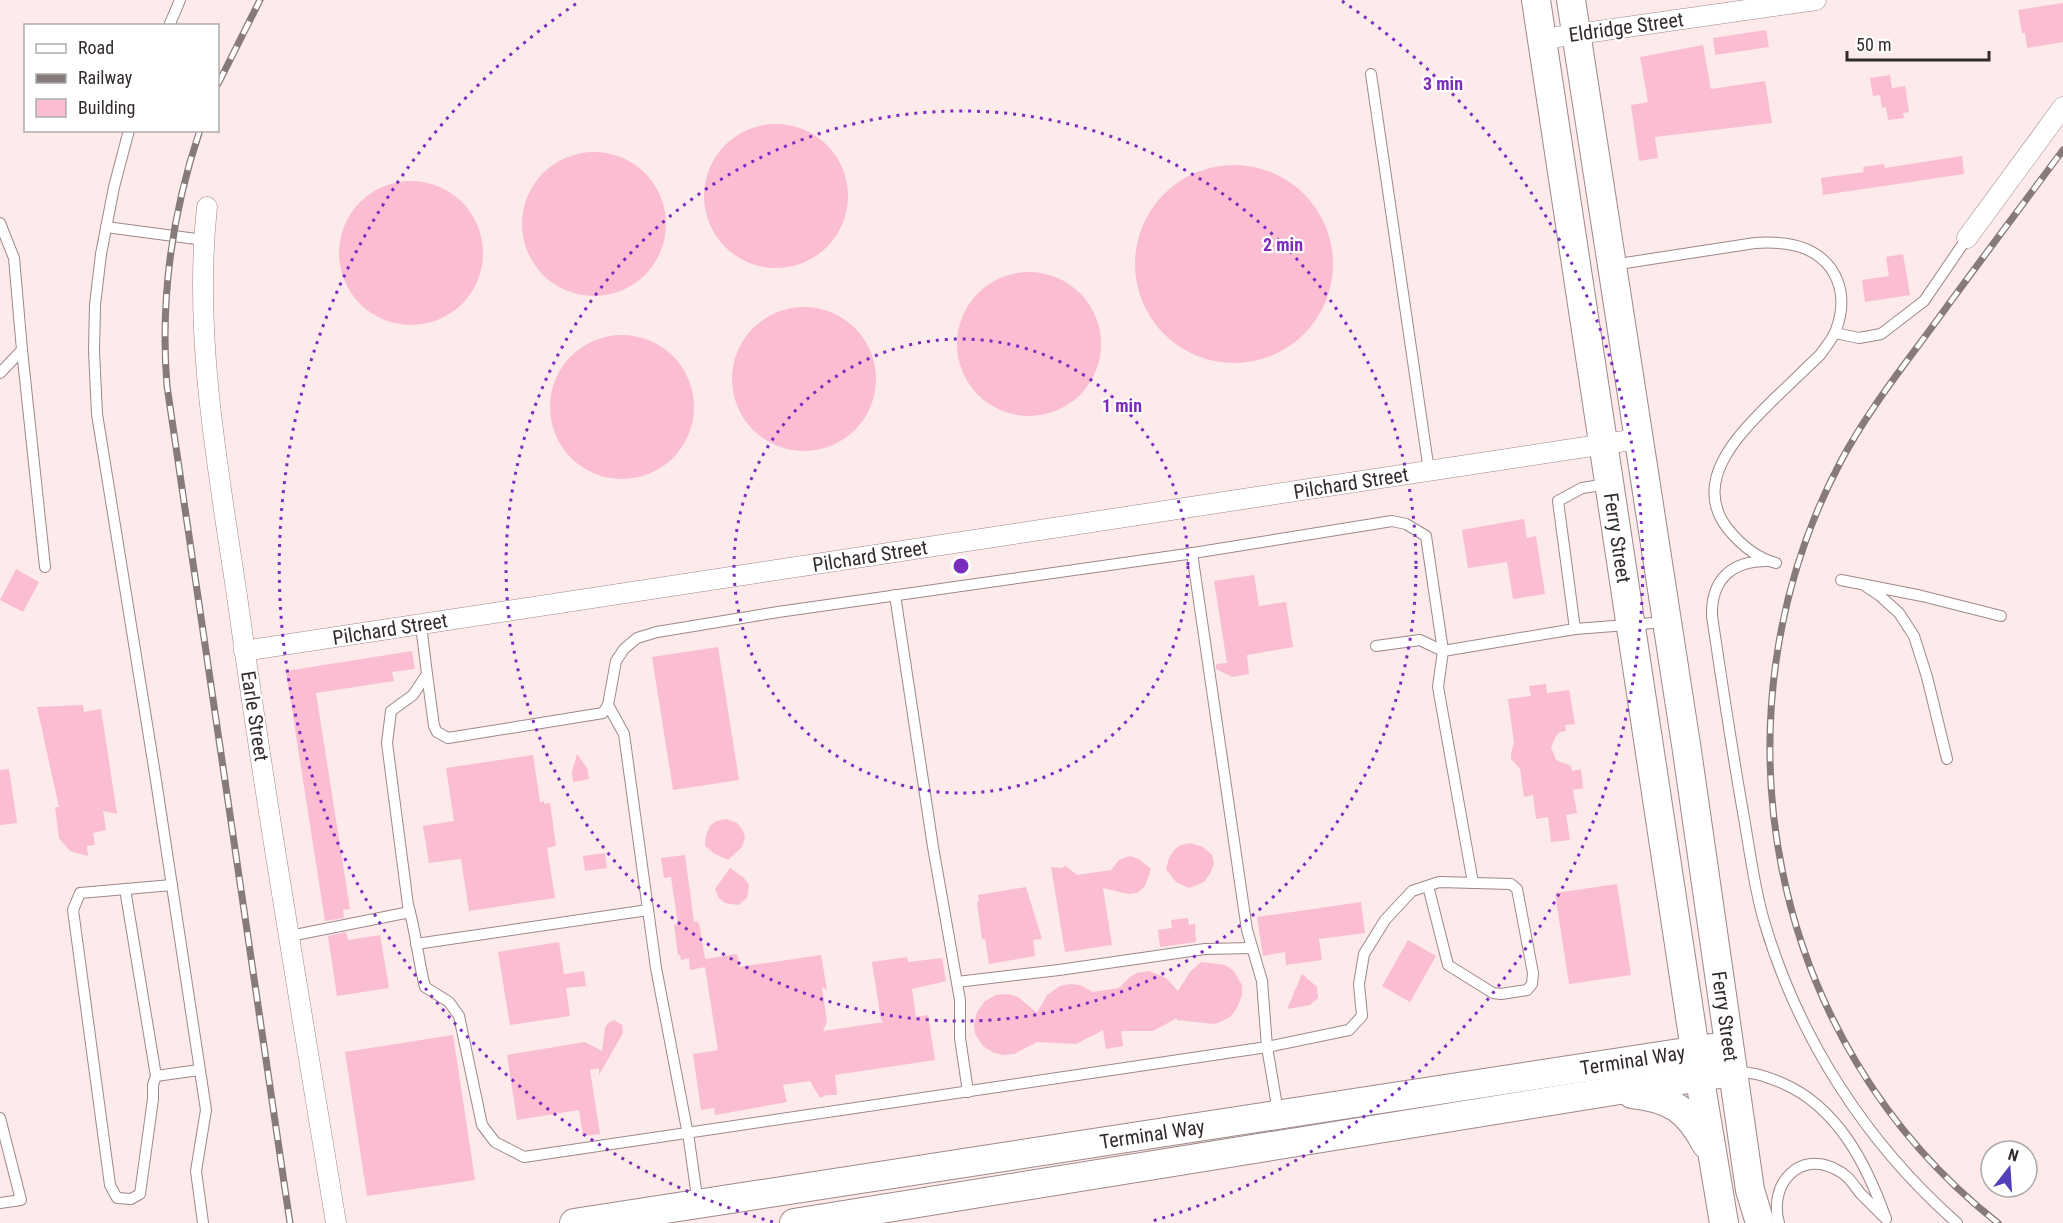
<svg xmlns="http://www.w3.org/2000/svg" width="2063" height="1223" viewBox="0 0 2063 1223" font-family="'Roboto Condensed',sans-serif">
<style>
.building{fill:#fbbdd1}
.lines{fill:none;stroke-linecap:round;stroke-linejoin:round}
.lane-casing{stroke:#9e8888;stroke-width:12}
.street-casing{stroke:#9e8888;stroke-width:21}
.secondary-casing{stroke:#9e8888;stroke-width:30}
.lane{stroke:#fff;stroke-width:10}
.street{stroke:#fff;stroke-width:20}
.secondary{stroke:#fff;stroke-width:28}
.rail-casing{stroke:#877a7a;stroke-width:7}
.rail{stroke:#fff;stroke-width:4.5;stroke-dasharray:14;stroke-linecap:butt}
.ring{fill:none;stroke:#7b2cbf;stroke-width:3;stroke-dasharray:3 6}
.labels{text-anchor:middle;stroke-width:4.5;stroke-linejoin:round;paint-order:stroke}
.street-label{font-size:20px;fill:#332a2b;stroke:#fff}
.centre{fill:#7b2cbf;stroke:#fff;stroke-width:3}
.ring-label{font-size:18px;text-anchor:middle;font-weight:bold;fill:#7b2cbf;stroke:#fff;stroke-width:4.5;stroke-linejoin:round;paint-order:stroke}
</style>
<rect width="100%" height="100%" fill="#fdeaea"/>
<g class="building">
<polygon points="2063,3 2063,42 2027,48 2025,33 2022,33 2018,10"/>
<polygon points="1766,30 1769,47 1715,55 1713,38"/>
<polygon points="1703,45 1711,89 1765,81 1772,123 1655,137 1658,158 1639,161 1631,105 1648,102 1640,57"/>
<polygon points="1890,75 1892,88 1905,86 1909,112 1903,113 1904,118 1888,120 1886,107 1882,108 1880,95 1873,96 1870,78"/>
<circle cx="776" cy="196" r="72"/>
<circle cx="594" cy="224" r="72"/>
<polygon points="1962,156 1964,174 1823,195 1821,178 1864,172 1863,167 1884,164 1885,168"/>
<circle cx="1234" cy="264" r="99"/>
<circle cx="411" cy="253" r="72"/>
<polygon points="1903,254 1910,295 1865,302 1862,280 1889,276 1886,257"/>
<circle cx="1029" cy="344" r="72"/>
<circle cx="804" cy="379" r="72"/>
<circle cx="622" cy="407" r="72"/>
<polygon points="1524,519 1527,538 1536,536 1545,594 1513,599 1507,562 1468,568 1462,530"/>
<polygon points="16,569 39,582 23,612 0,600"/>
<polygon points="1254,575 1259,606 1286,602 1293,647 1247,655 1249,674 1232,677 1216,669 1216,664 1227,663 1214,581"/>
<polygon points="718,647 739,780 673,790 652,657"/>
<polygon points="412,651 415,669 392,672 394,681 316,693 350,909 343,910 344,918 325,921 286,671"/>
<polygon points="1546,684 1547,693 1569,690 1575,724 1565,725 1566,731 1560,732 1556,736 1551,747 1556,760 1571,766 1572,771 1581,769 1583,788 1573,790 1577,813 1566,815 1570,840 1551,842 1548,817 1536,819 1533,795 1524,797 1520,769 1511,759 1511,753 1514,743 1508,699 1531,696 1529,686"/>
<polygon points="83,705 84,712 101,709 117,814 103,811 106,830 93,833 95,845 87,846 88,856 70,851 59,838 55,807 59,807 37,707"/>
<polygon points="577,754 587,768 589,779 573,782 572,772"/>
<polygon points="533,755 540,802 544,801 544,804 550,803 556,846 547,848 555,898 469,911 461,859 429,863 423,826 454,821 446,768"/>
<polygon points="9,769 17,823 0,825 0,770"/>
<polygon points="726,819 737,823 742,829 745,837 742,847 728,860 715,854 705,846 706,835 710,826 716,821"/>
<polygon points="1190,843 1203,847 1212,855 1214,864 1210,874 1204,882 1189,888 1176,882 1166,869 1169,858 1174,850 1181,845"/>
<polygon points="605,853 607,868 585,871 583,856"/>
<polygon points="685,855 694,922 697,921 698,925 699,922 705,959 737,954 739,967 821,955 827,990 822,987 827,1022 823,1031 884,1022 881,1020 872,962 907,957 908,962 942,958 946,981 912,989 916,1017 928,1015 935,1060 835,1075 837,1095 826,1095 820,1098 810,1081 783,1085 787,1102 715,1115 714,1108 701,1110 693,1054 718,1050 705,967 690,970 689,958 681,960 680,955 678,955 674,925 678,924 671,877 664,878 661,858"/>
<polygon points="1130,856 1139,859 1151,869 1145,886 1137,893 1128,894 1103,888 1112,945 1065,952 1051,867 1061,868 1066,866 1077,875 1111,870 1119,860"/>
<polygon points="730,868 744,878 749,885 747,898 738,905 725,903 719,898 715,889"/>
<polygon points="1617,884 1631,975 1569,984 1555,893"/>
<polygon points="1026,887 1042,939 1033,940 1035,956 989,964 985,939 982,939 977,902 979,901 978,895"/>
<polygon points="1361,902 1365,933 1319,939 1322,960 1286,965 1285,952 1263,956 1257,917"/>
<polygon points="1188,918 1189,925 1195,924 1196,942 1160,947 1158,930 1172,928 1171,920"/>
<polygon points="346,932 348,940 380,935 389,988 337,996 328,936"/>
<polygon points="1408,940 1436,956 1410,1002 1382,986"/>
<polygon points="559,942 564,974 584,971 586,986 566,988 570,1016 510,1025 498,952"/>
<polygon points="1201,962 1225,965 1234,971 1242,985 1242,995 1237,1008 1230,1017 1220,1022 1214,1024 1177,1020 1177,1018 1153,1031 1121,1031 1123,1046 1106,1049 1103,1030 1076,1044 1037,1042 1014,1054 1004,1055 994,1053 983,1046 975,1034 974,1024 977,1012 985,1001 996,995 1009,994 1018,997 1037,1013 1047,995 1060,986 1071,984 1080,985 1093,992 1119,988 1130,977 1137,973 1149,971 1166,978 1178,991 1190,972"/>
<polygon points="1302,974 1317,987 1318,998 1310,1005 1287,1009"/>
<polygon points="614,1020 622,1025 623,1033 599,1075 599,1068 590,1070 600,1134 583,1136 579,1110 517,1120 507,1055 585,1042 602,1051 605,1028 608,1023"/>
<polygon points="453,1035 475,1180 367,1196 345,1052"/>
</g>
<g class="lines">
<defs>
<g id="lane">
<polyline points="169,26 180,0"/>
<polyline points="1371,74 1429,471"/>
<polyline points="129,130 114,187 101,254 95,305 94,351 97,414 155,774 206,1110 196,1171 203,1223"/>
<polyline points="0,223 14,258 22,350 0,373"/>
<polyline points="106,227 204,240"/>
<path d="M 1612,265 L 1755,243 C 1771,242 1790,242 1806,249 C 1838,263 1848,295 1837,327 C 1834,338 1826,346 1820,355 C 1804,370 1789,385 1773,400 C 1740,433 1690,481 1728,529 C 1741,545 1757,558 1776,563"/>
<polyline points="1835,333 1859,338 1881,334 1924,301 1967,238"/>
<polyline points="22,350 45,567"/>
<polyline points="1192,553 1247,930 1262,981 1267,1047 1278,1112"/>
<path d="M 1767,561 C 1731,561 1711,580 1712,616 C 1722,683 1732,751 1744,818 C 1750,852 1754,887 1764,921 C 1798,1037 1866,1143 1957,1223"/>
<polyline points="1841,580 1922,596 2001,616"/>
<polyline points="1864,585 1879,595 1899,613 1914,636 1927,677 1947,759"/>
<polyline points="895,595 933,847 960,1000 960,1038 968,1092"/>
<path d="M 421,625 L 427,674 L 413,695 L 391,711 L 387,743 L 408,905 C 416,932 418,960 425,987 L 449,1002 L 459,1016 L 482,1125 L 495,1142 L 524,1157 L 1267,1047 L 1349,1030 L 1362,1016 L 1359,984 L 1364,954 L 1385,920 L 1412,891 L 1439,882 L 1511,884 L 1517,889 L 1533,973 L 1532,984 L 1527,990 L 1501,994 L 1493,993 L 1448,965 L 1428,886"/>
<polyline points="1575,629 1558,501 1582,488 1608,484"/>
<polyline points="1376,646 1420,640 1443,651"/>
<polyline points="427,674 434,726 437,732 448,738 603,713 608,705 616,661 624,649 637,638 657,632 778,612 1187,554 1392,521 1406,524 1426,536 1443,651"/>
<polyline points="608,705 624,734 656,968 689,1140 698,1204"/>
<polyline points="1473,883 1438,687 1443,651 1575,629 1666,622"/>
<polyline points="172,885 80,893 73,910 110,1185 117,1198 131,1199 140,1194 153,1099 153,1085 156,1076 199,1070"/>
<polyline points="125,889 156,1076"/>
<polyline points="290,936 410,912"/>
<polyline points="416,944 648,910"/>
<polyline points="957,982 1059,970 1205,949 1252,948"/>
<path d="M 1733,1072 C 1751,1071 1765,1076 1782,1083 C 1838,1107 1867,1165 1886,1219"/>
<polyline points="0,1118 21,1200 0,1203"/>
<path d="M 1779,1223 C 1768,1184 1800,1149 1837,1170 C 1848,1175 1853,1184 1860,1193 C 1868,1201 1876,1209 1884,1217"/>
</g>
<g id="street">
<polyline points="1543,39 1816,0"/>
<path d="M 207,207 C 193,336 218,468 237,596 C 266,806 302,1014 336,1223"/>
<polyline points="1967,238 2063,107"/>
<polyline points="244,651 1638,439"/>
</g>
<g id="secondary">
<path id="s1" d="M 1536,0 L 1695,1050 L 1724,1223"/>
<path id="s2" d="M 1571,0 L 1687,751 L 1750,1190 L 1760,1223"/>
<path d="M 1632,1094 C 1670,1098 1688,1109 1706,1144"/>
<path id="s3" d="M 574,1223 L 1712,1048"/>
<polyline points="794,1223 1719,1074"/>
</g>
</defs>
<use href="#lane" class="lane-casing"/>
<use href="#street" class="street-casing"/>
<use href="#secondary" class="secondary-casing"/>
<use href="#lane" class="lane"/>
<use href="#street" class="street"/>
<use href="#secondary" class="secondary"/>
<defs>
<g id="rail">
<polyline points="218,84 260,0"/>
<path d="M 200,130 C 172,213 160,299 167,386 L 290,1223"/>
<path d="M 1998,1223 C 1768,1043 1705,717 1841,461 C 1867,412 1902,368 1935,323 C 1977,265 2020,208 2063,150"/>
</g>
</defs>
<use href="#rail" class="rail-casing"/>
<use href="#rail" class="rail"/>
</g>
<g class="ring">
<circle cx="961" cy="566" r="227"/>
<circle cx="961" cy="566" r="455"/>
<path d="M773 1222A682 682 0 0 1 580 1M1342 1A682 682 0 0 1 1149 1222"/>
</g>
<g class="labels">
<g class="street-label">
<text transform="translate(1626 27) rotate(-8)" y="7">Eldridge Street</text>
<text transform="translate(1351 483) rotate(-9)" y="7">Pilchard Street</text>
<text dy="7" stroke="none"><textPath href="#s1" startOffset="544">Ferry Street</textPath></text>
<text transform="translate(870 556) rotate(-9)" y="7">Pilchard Street</text>
<text transform="translate(390 629) rotate(-9)" y="7">Pilchard Street</text>
<text transform="translate(255 716) rotate(81)" y="7">Earle Street</text>
<text dy="7" stroke="none"><textPath href="#s2" startOffset="1028">Ferry Street</textPath></text>
<text dy="7" stroke="none"><textPath href="#s3" startOffset="1071">Terminal Way</textPath></text>
<text dy="7" stroke="none"><textPath href="#s3" startOffset="585">Terminal Way</textPath></text>
</g>
</g>
<circle cx="961" cy="566" r="9" class="centre"/>
<g class="ring-label">
<text x="1443" y="90">3 min</text>
<text x="1283" y="251">2 min</text>
<text x="1122" y="412">1 min</text>
</g>
<rect x="24" y="24" width="195" height="108" fill="#ffffff" stroke="#adaaaa" stroke-width="1.5"/>
<rect x="36" y="44" width="30" height="9" fill="#ffffff" stroke="#adaaaa" stroke-width="1.5"/>
<text x="78" y="54" font-size="18" fill="#332a2b">Road</text>
<rect x="36" y="74" width="30" height="9" fill="#877a7a" stroke="#adaaaa" stroke-width="1.5"/>
<text x="78" y="84" font-size="18" fill="#332a2b">Railway</text>
<rect x="36" y="99" width="30" height="18" fill="#fbbdd1" stroke="#adaaaa" stroke-width="1.5"/>
<text x="78" y="114" font-size="18" fill="#332a2b">Building</text>
<g transform="translate(2009 1169) rotate(17)"><circle r="28" fill="#ffffff" stroke="#adaaaa" stroke-width="1.5"/>
<path d="M0-4.5L10 22L0 15L-10 22Z" fill="#5240b8"/>
<text y="-9" font-size="16" font-weight="bold" text-anchor="middle" fill="#332a2b">N</text>
</g>
<path d="M1847 51v9h142v-9" fill="none" stroke="#332a2b" stroke-width="3"/>
<text x="1856" y="51" font-size="18" fill="#332a2b" stroke="#ffffff" stroke-width="4.5" paint-order="stroke">50 m</text>
</svg>
